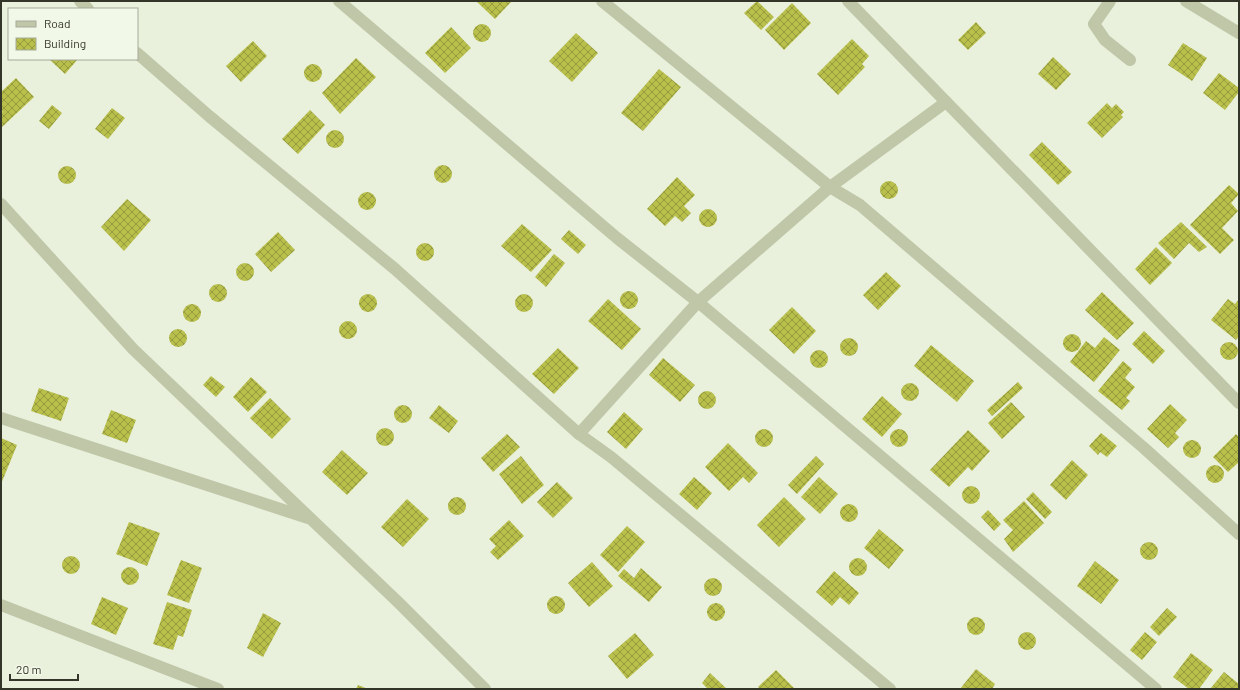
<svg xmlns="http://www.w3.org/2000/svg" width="1240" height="690" viewBox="0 0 1240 690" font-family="Barlow,sans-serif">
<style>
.building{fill:url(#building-cross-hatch)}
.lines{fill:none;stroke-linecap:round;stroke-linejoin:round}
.street{stroke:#bfc7a8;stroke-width:12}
</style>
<defs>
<pattern id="building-cross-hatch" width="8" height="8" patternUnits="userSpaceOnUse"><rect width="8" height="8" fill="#b8bf4a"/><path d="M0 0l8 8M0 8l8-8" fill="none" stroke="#969c3e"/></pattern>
</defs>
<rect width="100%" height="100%" fill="#e9f0db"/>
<g class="building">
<polygon points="476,1 512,1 495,19"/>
<polygon points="757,1 774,17 761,30 744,13"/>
<polygon points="792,3 811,23 784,50 765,30"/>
<polygon points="976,22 986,33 968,50 958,40"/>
<circle cx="482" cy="33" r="9"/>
<polygon points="451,27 471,48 445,73 425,53"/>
<polygon points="576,33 598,53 572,82 549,61"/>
<polygon points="852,39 869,56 862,64 865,67 838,95 817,74"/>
<polygon points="253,41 267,56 241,82 226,66"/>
<polygon points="1183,43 1207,58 1192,81 1168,65"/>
<polygon points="1053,57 1071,74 1056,90 1038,74"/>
<polygon points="356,58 376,77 340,114 322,93"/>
<polygon points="49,59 78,59 65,74"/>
<circle cx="313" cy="73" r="9"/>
<polygon points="659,69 681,87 643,131 621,113"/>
<polygon points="1219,73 1239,88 1239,92 1225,110 1203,93"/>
<polygon points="16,78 34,97 1,128 1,113 3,112 1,110 1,92"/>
<polygon points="1107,103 1112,108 1116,104 1124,112 1121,115 1123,117 1102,138 1087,123"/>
<polygon points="52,105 62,113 49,129 39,121"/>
<polygon points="112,108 125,118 108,139 95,129"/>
<polygon points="310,110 325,125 298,154 282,139"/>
<circle cx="335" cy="139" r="9"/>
<polygon points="1042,142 1072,172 1058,185 1029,155"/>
<circle cx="443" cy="174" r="9"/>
<circle cx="67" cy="175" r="9"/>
<polygon points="677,177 695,195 684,206 691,213 682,222 675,216 665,226 647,209"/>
<circle cx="889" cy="190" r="9"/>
<polygon points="1229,185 1239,194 1231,203 1238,211 1222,228 1234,240 1220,254 1190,225"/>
<circle cx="367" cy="201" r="9"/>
<polygon points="127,199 151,220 124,251 101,227"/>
<circle cx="708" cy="218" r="9"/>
<polygon points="1181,222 1207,247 1199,252 1189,243 1174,259 1158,243"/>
<polygon points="522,224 552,250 531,272 501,246"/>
<polygon points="569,230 586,245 578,254 561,239"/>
<polygon points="278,232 295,250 271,272 255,254"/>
<circle cx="425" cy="252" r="9"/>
<polygon points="1156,247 1172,263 1150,285 1135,269"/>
<polygon points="554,254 565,263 546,287 535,277"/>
<circle cx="245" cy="272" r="9"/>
<polygon points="886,272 901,286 878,310 863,295"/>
<circle cx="218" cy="293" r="9"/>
<circle cx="629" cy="300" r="9"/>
<polygon points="1102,292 1134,323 1117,340 1085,310"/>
<circle cx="368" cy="303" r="9"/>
<circle cx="524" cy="303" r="9"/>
<polygon points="608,299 641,329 622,350 588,321"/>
<polygon points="1228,299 1235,304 1239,299 1239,336 1236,340 1211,320"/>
<circle cx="192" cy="313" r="9"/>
<polygon points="792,307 816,331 794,354 769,330"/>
<circle cx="348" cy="330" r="9"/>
<circle cx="178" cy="338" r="9"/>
<polygon points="1144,331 1165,351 1153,364 1132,344"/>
<circle cx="1072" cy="343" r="9"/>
<polygon points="1104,337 1120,350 1094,382 1070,362 1086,341 1095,348"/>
<circle cx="849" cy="347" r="9"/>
<circle cx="1229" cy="351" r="9"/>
<polygon points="931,345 974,381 957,402 914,366"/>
<polygon points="558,348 579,368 554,394 532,374"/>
<circle cx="819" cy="359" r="9"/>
<polygon points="663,358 695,385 680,402 649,375"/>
<polygon points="1123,361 1132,369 1125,378 1135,387 1126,398 1130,401 1122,410 1098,391"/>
<polygon points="211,376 225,387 216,397 203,385"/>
<polygon points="251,377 267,392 248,412 233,397"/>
<polygon points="1018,382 1023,388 992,416 987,410"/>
<circle cx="910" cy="392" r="9"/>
<polygon points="39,388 69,398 61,421 31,411"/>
<circle cx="707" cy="400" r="9"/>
<polygon points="882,396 902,414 882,437 862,419"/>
<polygon points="270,398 291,419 272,439 250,418"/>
<polygon points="1011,402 1025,417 1002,439 988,423"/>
<polygon points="1170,404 1187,420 1175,433 1179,437 1168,448 1147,429"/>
<polygon points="439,405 458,421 449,433 429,418"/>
<circle cx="403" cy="414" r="9"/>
<polygon points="111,410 136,420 127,443 102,434"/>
<polygon points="624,412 643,429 626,449 607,432"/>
<circle cx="385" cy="437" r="9"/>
<circle cx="899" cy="438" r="9"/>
<circle cx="764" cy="438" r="9"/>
<polygon points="968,430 990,451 972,471 968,467 949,487 930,470"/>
<polygon points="1101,433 1117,446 1107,457 1100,452 1098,455 1089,446"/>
<polygon points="507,434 520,447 493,472 481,458"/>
<polygon points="1236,434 1239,437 1239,462 1228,472 1213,457"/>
<polygon points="1,438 17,445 1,484"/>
<circle cx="1192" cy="449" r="9"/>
<polygon points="728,443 758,473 749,483 743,477 729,491 705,467"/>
<polygon points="342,450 368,473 347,495 322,472"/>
<polygon points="521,456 544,485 522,504 499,474"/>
<polygon points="816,456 824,464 797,494 788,485"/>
<polygon points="1072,460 1088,475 1066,500 1050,485"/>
<circle cx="1215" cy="474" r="9"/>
<polygon points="694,477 712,493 697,510 679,494"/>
<polygon points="819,477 838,494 820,514 801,497"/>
<polygon points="557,482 573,498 553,518 537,502"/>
<circle cx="971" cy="495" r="9"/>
<polygon points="1033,492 1052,512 1045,519 1026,499"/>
<polygon points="784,497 806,519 779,547 757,525"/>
<circle cx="457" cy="506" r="9"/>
<polygon points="407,499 429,519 403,547 381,527"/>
<polygon points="1024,501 1044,523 1013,552 1004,539 1013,530 1003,520"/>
<circle cx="849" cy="513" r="9"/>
<polygon points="988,510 1001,524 994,531 981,517"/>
<polygon points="509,520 524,536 498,560 490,552 496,546 489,539"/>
<polygon points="129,522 160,533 147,566 116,554"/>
<polygon points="627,526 645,542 618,572 600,555"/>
<polygon points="879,529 904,550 889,569 864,548"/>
<circle cx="1149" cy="551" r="9"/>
<circle cx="71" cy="565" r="9"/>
<circle cx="858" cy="567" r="9"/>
<polygon points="181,560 202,568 189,603 167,595"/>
<polygon points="1095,561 1119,580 1101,604 1077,586"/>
<polygon points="592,562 613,586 589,607 568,583"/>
<circle cx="130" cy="576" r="9"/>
<polygon points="641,568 662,587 649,602 618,576 624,569 634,578"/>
<polygon points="834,571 859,593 849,605 840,597 832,606 816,592"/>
<circle cx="713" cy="587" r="9"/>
<circle cx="556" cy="605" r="9"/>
<polygon points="102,597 128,608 116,635 91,624"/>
<polygon points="167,602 192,610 183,637 178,635 173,650 153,644"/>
<circle cx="716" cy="612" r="9"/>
<polygon points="1167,608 1177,617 1159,636 1150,627"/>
<polygon points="263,613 281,623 263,657 247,648"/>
<circle cx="976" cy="626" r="9"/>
<polygon points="1145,632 1157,642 1142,660 1130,650"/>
<circle cx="1027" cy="641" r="9"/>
<polygon points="635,633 654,655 627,679 608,656"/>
<polygon points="1191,653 1213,670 1199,689 1189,689 1173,677"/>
<polygon points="976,669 995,684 992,689 960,689"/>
<polygon points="776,670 795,689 761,689 758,687"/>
<polygon points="1224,672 1239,684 1239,689 1210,689"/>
<polygon points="710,673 727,689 708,689 702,683"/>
<polygon points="358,685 368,689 356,689"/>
</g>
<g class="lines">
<g class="street">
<polyline points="80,1 88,9"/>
<polyline points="339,1 617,238 698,302 1156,689"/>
<polyline points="602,1 830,187 860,205 1144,448 1239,534"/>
<polyline points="848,1 1239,403"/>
<polyline points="1110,1 1094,24 1105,40 1130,60"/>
<polyline points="1186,1 1239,33"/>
<polyline points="137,53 209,116 395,269 579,434 611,457 890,689"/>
<polyline points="1,204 133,349 399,603 485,689"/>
<polyline points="1,418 308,518"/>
<polyline points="579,434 698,302 830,187 946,102"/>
<polyline points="1,605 218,689"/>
</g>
</g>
<rect width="1240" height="690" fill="none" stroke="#333528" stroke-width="4"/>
<rect x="8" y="8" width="130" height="52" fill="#f2f8e7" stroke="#a6aa9b"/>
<rect x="16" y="21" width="20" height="6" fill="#bfc7a8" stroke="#a6aa9b"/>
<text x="44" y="28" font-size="12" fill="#333528">Road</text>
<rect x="16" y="38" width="20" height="12" fill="url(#building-cross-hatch)" stroke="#a6aa9b"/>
<text x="44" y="48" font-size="12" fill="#333528">Building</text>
<path d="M10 674v6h68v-6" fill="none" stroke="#333528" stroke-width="2"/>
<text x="16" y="674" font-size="12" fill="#333528" stroke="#f2f8e7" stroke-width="3" paint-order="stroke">20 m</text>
</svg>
